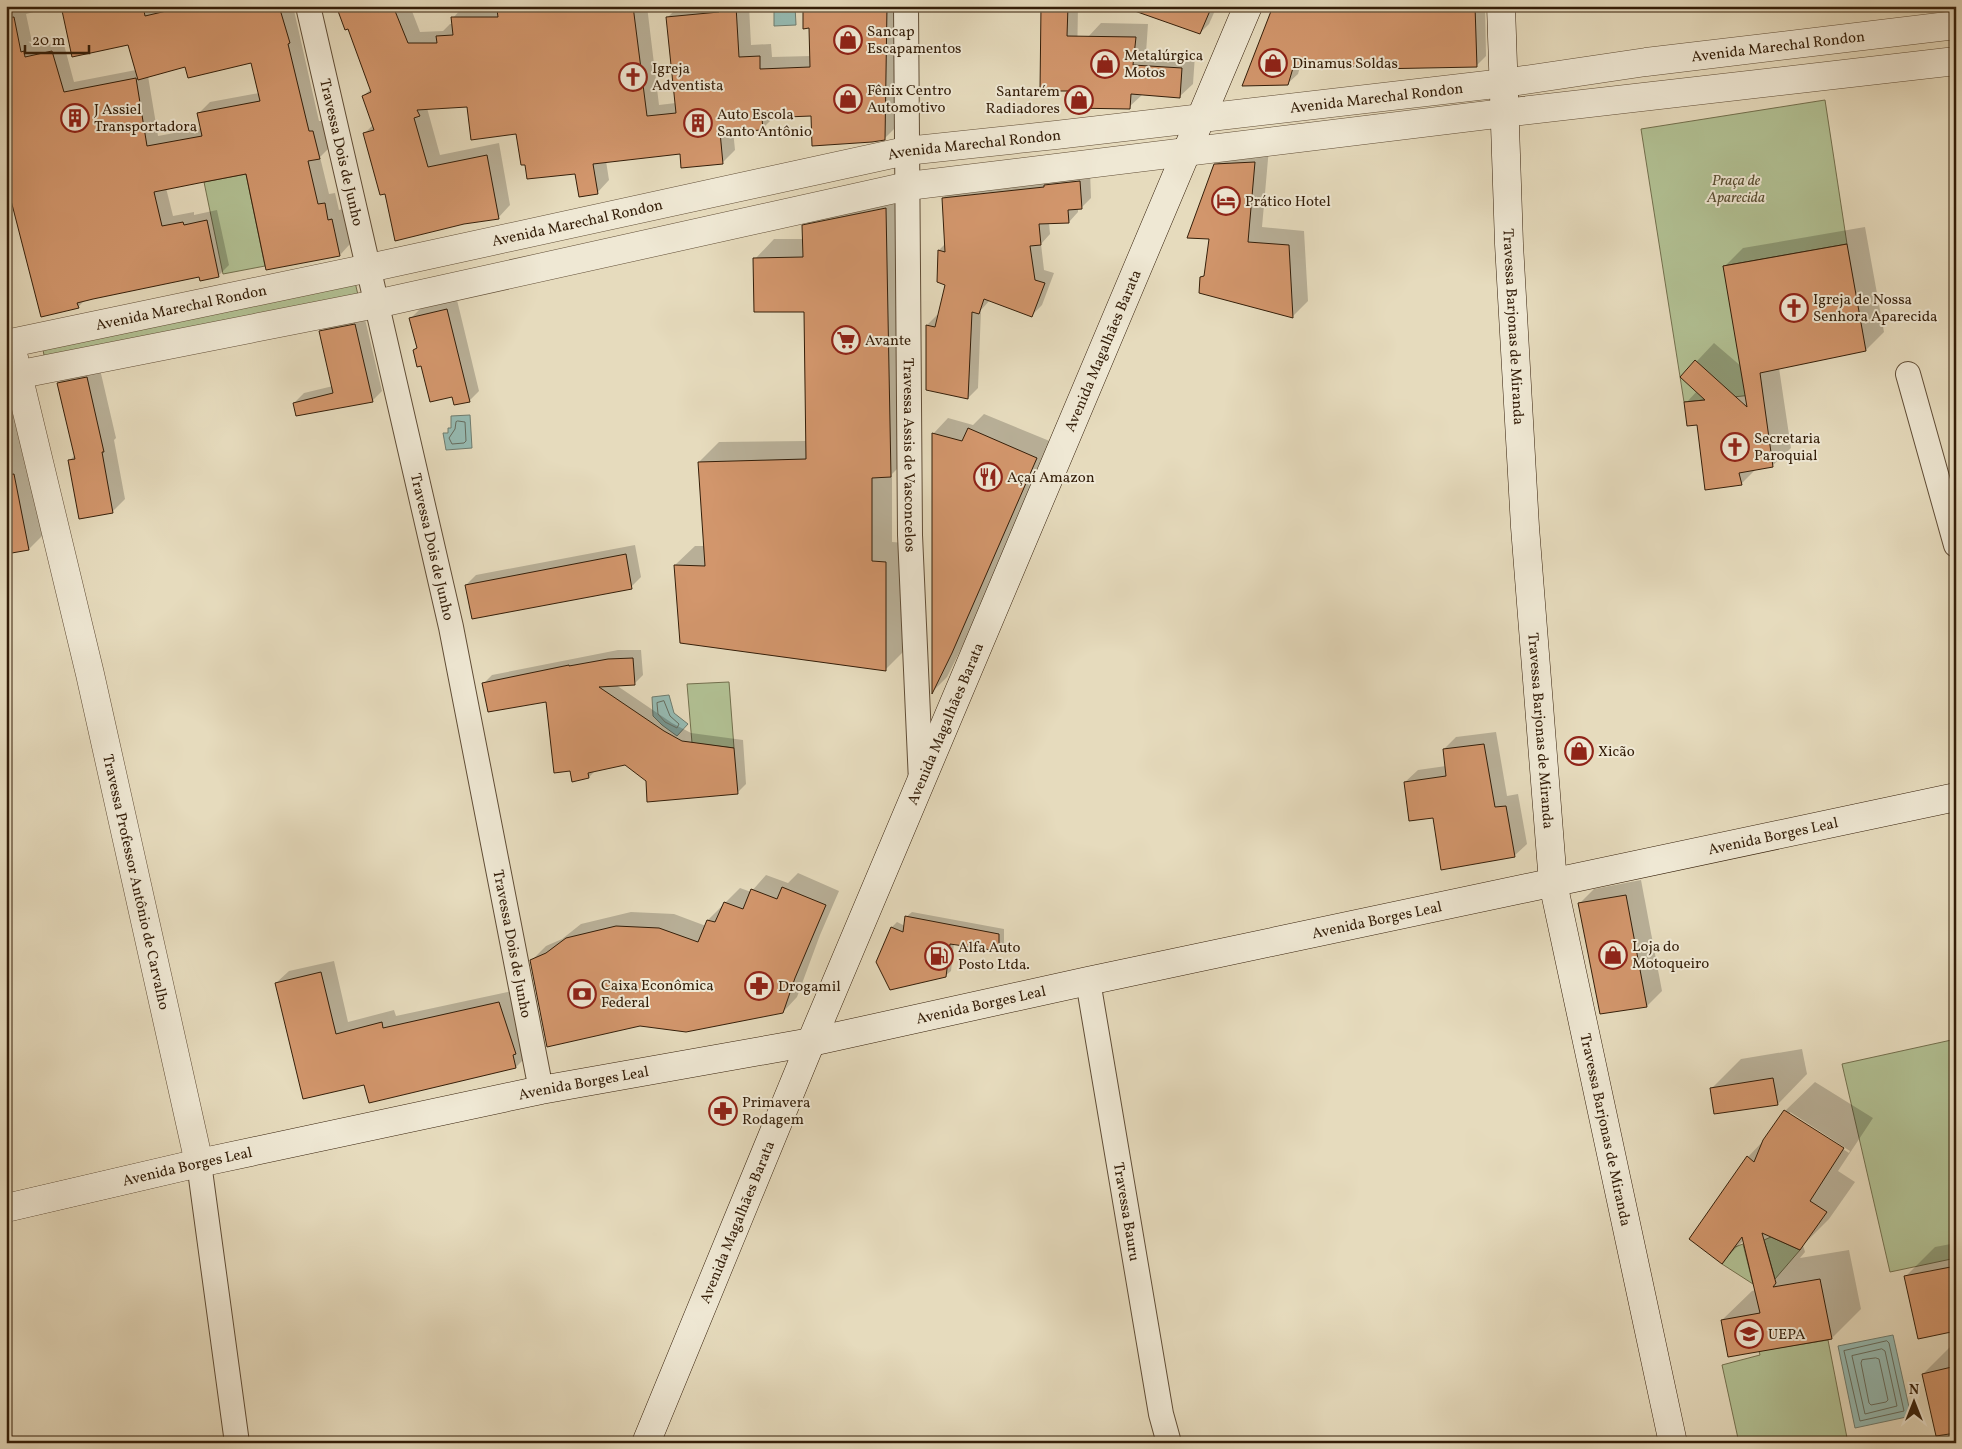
<svg xmlns="http://www.w3.org/2000/svg" width="1962" height="1449" viewBox="0 0 1962 1449" font-family="Vollkorn,serif">
<style>
.green{fill:#b2c194;stroke:#73704e}
.water{fill:#96bbb3;stroke:#6f7c6f}
.shadow{fill:#0003;fill-rule:evenodd}
.lines{fill:none;stroke-linecap:round;stroke-linejoin:round}
.shore{stroke:#656c5e;stroke-width:1}
.building{fill:#d2966c;stroke:#341e09}
.minor-casing{stroke:#604d36;stroke-width:26}
.tertiary-casing{stroke:#604d36;stroke-width:29}
.secondary-casing{stroke:#341e09;stroke-width:29}
.minor{stroke:#efe8d4;stroke-width:24}
.tertiary{stroke:#efe8d4;stroke-width:28}
.secondary{stroke:#efe8d4;stroke-width:28}
.labels{text-anchor:middle;stroke-width:4;stroke-linejoin:round;paint-order:stroke}
.poi-label{font-size:15px;fill:#341e09;stroke:#efe8d4;text-anchor:start}
.street-label{font-size:15px;fill:#341e09;stroke:#efe8d4}
.park-label{font-size:15px;font-style:italic;fill:#5a4f33;stroke:#efe8d4}
</style>
<rect width="100%" height="100%" fill="#e6dbbd"/>
<filter id="stains"><feTurbulence type="fractalNoise" baseFrequency=".004" numOctaves="4"/><feColorMatrix values="0 0 0 0 .2 0 0 0 0 .09 0 0 0 0 .02 0 0 0 .5 -.17"/></filter>
<radialGradient id="worn" r=".72"><stop offset=".6" stop-color="#630" stop-opacity="0"/><stop offset="1" stop-color="#630" stop-opacity=".3"/></radialGradient>
<g class="green">
<polygon points="1825,100 1847,244 1723,266 1762,394 1684,402 1641,129"/>
<polygon points="246,174 265,266 223,274 204,182"/>
<polygon points="355,282 358,295 45,360 42,345"/>
<polygon points="729,682 734,748 692,743 687,684"/>
<polygon points="1956,1039 1956,1258 1890,1272 1842,1064"/>
<polygon points="1771,1237 1800,1250 1775,1279 1764,1240"/>
<polygon points="1743,1244 1753,1284 1722,1264 1735,1247"/>
<polygon points="1828,1340 1848,1443 1739,1443 1722,1365 1760,1355 1759,1351"/>
</g>
<g class="water">
<polygon points="774,6 795,6 796,25 774,26"/>
<polygon points="470,415 472,448 446,450 443,433 448,433 448,428 451,428 451,416"/>
<polygon points="669,695 674,713 688,724 677,736 662,725 653,716 652,697"/>
<polygon points="1893,1335 1911,1416 1855,1428 1838,1346"/>
</g>
<g class="shadow">
<path d="M 6,6 L 57,6 L 26,14 L 32,42 L 34,41 L 36,47 L 63,41 L 74,82 L 136,70 L 129,44 L 92,6 L 293,6 L 319,121 L 323,121 L 330,147 L 320,157 L 329,194 L 335,193 L 339,210 L 343,209 L 350,244 L 340,255 L 247,172 L 166,188 L 173,216 L 194,212 L 194,215 L 217,210 L 229,265 L 218,276 L 200,275 L 86,299 L 78,307 L 6,162 ZM 252,61 L 259,93 L 210,102 L 199,113 L 202,128 L 158,136 L 148,76 L 186,66 Z"/>
<polygon points="344,6 410,6 420,32 443,31 450,24 453,24 453,18 464,6 647,6 659,105 676,103 668,17 679,6 749,6 751,45 771,44 772,57 811,56 810,27 804,6 898,6 897,126 885,138 812,114 775,116 762,129 733,130 735,150 722,163 681,152 606,161 609,180 597,193 576,173 517,133 468,105 427,108 440,155 499,143 510,205 498,218 386,192 365,133 373,125 363,96 371,89 348,27 339,11"/>
<polygon points="1042,6 1078,6 1077,65 1088,37 1101,23 1148,24 1146,53 1195,55 1193,84 1179,97 1143,94 1129,107 1072,90"/>
<polygon points="1126,6 1217,6 1209,24 1200,33"/>
<polygon points="1273,6 1485,6 1486,56 1476,66 1374,65 1300,67 1298,74 1287,84"/>
<polygon points="1269,148 1262,227 1304,231 1308,301 1293,316 1201,278 1206,273 1216,165 1231,150"/>
<polygon points="1090,171 1091,198 1081,208 1078,208 1078,212 1069,222 1049,223 1050,234 1041,244 1044,270 1054,273 1042,305 1032,315 990,300 981,310 978,388 968,398 927,389 927,325 937,315 939,316 946,284 938,281 939,250 945,244 943,198 953,188"/>
<polygon points="905,190 910,456 892,474 892,542 905,543 905,650 885,670 675,565 695,546 705,546 699,462 719,442 807,441 805,310 755,259 774,239 804,239 804,226 823,206"/>
<polygon points="1865,227 1884,332 1866,350 1779,368 1791,448 1772,466 1756,469 1741,484 1698,424 1686,403 1697,391 1682,377 1714,343 1742,367 1725,266 1743,248"/>
<polygon points="457,300 479,391 469,401 453,396 414,350 418,347 411,318 421,308"/>
<polygon points="364,315 382,391 372,401 294,403 304,393 333,386 321,332 331,322"/>
<polygon points="99,365 116,438 114,440 125,499 112,512 70,460 75,455 58,383 70,371"/>
<polygon points="6,381 44,534 29,549 6,553"/>
<polygon points="984,414 1052,442 967,637 947,677 933,691 933,434 948,418 973,425"/>
<polygon points="635,545 641,577 631,587 466,585 476,575"/>
<polygon points="618,650 641,650 643,675 634,684 616,685 672,723 691,733 743,740 746,784 738,792 648,781 626,764 596,770 589,777 548,701 483,684 492,675"/>
<polygon points="1496,732 1507,796 1518,794 1527,844 1514,856 1434,816 1405,782 1418,770 1446,766 1444,749 1456,737"/>
<polygon points="798,873 839,891 820,935 797,997 783,1012 531,961 546,946 562,939 581,924 631,912 674,914 706,926 708,920 740,888 751,892 766,875 788,883"/>
<polygon points="1641,880 1662,991 1647,1006 1601,1012 1579,904 1594,889"/>
<polygon points="912,912 1004,929 1004,944 999,949 954,943 951,971 945,976 892,927 897,922 905,926 906,917"/>
<polygon points="334,961 348,1022 394,1010 396,1016 512,991 528,1055 516,1067 365,1084 276,983 289,971"/>
<polygon points="1802,1049 1807,1074 1778,1104 1711,1089 1741,1059"/>
<path d="M 1815,1082 L 1873,1118 L 1838,1171 L 1855,1182 L 1829,1219 L 1803,1245 L 1805,1252 L 1800,1258 L 1849,1250 L 1861,1309 L 1832,1338 L 1729,1355 L 1722,1320 L 1752,1291 L 1756,1290 L 1744,1240 L 1722,1262 L 1748,1157 L 1765,1139 L 1785,1111 ZM 1790,1112 L 1850,1151 L 1849,1153 L 1790,1115 Z"/>
<polygon points="1956,1243 1956,1330 1905,1277 1935,1247"/>
<polygon points="1953,1344 1956,1344 1956,1442 1950,1443 1948,1433 1923,1374"/>
</g>
<g class="lines">
<g class="shore">
<polygon points="458,421 465,422 466,441 464,443 452,444 449,438 455,429 456,422"/>
<polygon points="664,701 670,716 679,724 677,728 665,722 658,714 657,703"/>
<polygon points="1887,1341 1889,1343 1904,1411 1860,1421 1844,1351"/>
<polygon points="1882,1349 1885,1351 1897,1406 1865,1414 1852,1356"/>
<polygon points="1876,1358 1879,1359 1888,1400 1886,1402 1871,1405 1869,1403 1861,1363 1862,1360"/>
</g>
</g>
<g class="building">
<polygon points="61,6 143,6 145,16 188,6 279,6 290,43 288,44 309,131 313,131 320,159 308,161 318,204 325,203 328,220 332,219 340,256 266,270 246,174 199,183 154,192 162,226 183,222 184,225 207,220 219,277 200,281 199,277 93,299 77,303 79,308 41,317 6,181 6,18 14,17 21,52 24,51 25,57 52,51 64,92 136,78 147,146 202,136 197,113 260,101 251,63 188,78 185,67 138,80 128,45 72,57"/>
<polygon points="354,6 393,6 408,43 437,43 436,36 453,35 451,17 498,17 497,10 523,6 633,6 647,116 676,113 666,17 719,12 718,6 736,6 739,57 760,56 760,69 810,67 809,28 803,29 803,6 887,6 885,140 872,142 812,146 811,116 762,118 763,130 720,132 723,164 681,168 680,154 593,164 598,194 579,197 575,174 527,179 525,165 521,165 516,134 471,140 467,107 417,110 420,116 414,118 428,167 487,155 499,219 464,224 395,241 385,194 380,195 363,133 374,130 362,96 371,92 348,29 345,30 338,11"/>
<polygon points="1041,6 1068,6 1067,36 1136,37 1133,65 1182,68 1180,98 1131,94 1130,109 1071,108 1071,91 1040,91"/>
<polygon points="1129,6 1212,6 1200,34 1129,9"/>
<polygon points="1273,6 1475,6 1477,67 1373,69 1373,66 1293,68 1288,85 1242,86"/>
<polygon points="1255,162 1248,242 1289,245 1293,318 1199,293 1200,277 1204,276 1209,239 1187,238 1214,164"/>
<polygon points="1080,181 1082,209 1068,210 1069,223 1039,224 1041,245 1030,246 1035,280 1045,283 1032,317 984,299 979,314 972,312 968,399 926,390 926,325 935,327 945,285 937,282 938,250 945,252 942,198 1044,187 1044,185"/>
<polygon points="886,208 891,477 872,478 872,561 886,562 886,671 680,643 674,565 705,566 698,462 806,459 804,312 754,312 753,258 803,257 802,225"/>
<polygon points="1847,244 1866,351 1760,373 1773,467 1739,473 1742,485 1705,490 1697,425 1687,426 1684,402 1705,400 1680,377 1695,360 1747,407 1723,266"/>
<polygon points="447,309 470,402 454,405 452,397 430,402 421,366 417,367 413,350 417,348 409,318"/>
<polygon points="355,324 373,402 296,416 293,403 333,393 319,331"/>
<polygon points="87,377 104,452 102,452 113,513 79,519 68,460 75,459 57,383"/>
<polygon points="968,428 1037,458 952,653 932,694 932,433 962,441"/>
<polygon points="14,474 29,550 6,554 6,475"/>
<polygon points="626,554 632,589 472,619 465,585"/>
<polygon points="633,658 635,685 599,687 664,731 682,741 734,748 738,794 647,802 646,781 625,765 588,773 589,778 572,782 570,771 554,773 546,702 488,712 482,683 569,665 569,666 608,659"/>
<polygon points="1484,744 1495,807 1506,806 1515,857 1441,870 1433,818 1409,821 1404,782 1446,776 1443,749"/>
<polygon points="782,887 826,905 795,978 783,1013 686,1032 640,1026 547,1047 530,960 546,953 566,938 616,926 659,928 698,942 707,920 715,922 724,902 743,909 751,889 777,899"/>
<polygon points="1626,895 1647,1007 1600,1014 1578,903"/>
<polygon points="905,916 999,934 999,951 950,944 946,977 890,990 876,962 891,927 903,932"/>
<polygon points="321,972 336,1034 382,1022 383,1028 499,1002 516,1054 513,1055 516,1068 369,1103 364,1085 303,1099 275,983"/>
<polygon points="1773,1078 1778,1105 1714,1114 1710,1088"/>
<polygon points="1784,1110 1844,1148 1810,1201 1827,1212 1800,1250 1762,1233 1776,1283 1773,1287 1820,1279 1832,1339 1728,1357 1721,1320 1760,1313 1742,1237 1722,1264 1689,1239 1747,1156 1754,1162 1763,1140"/>
<polygon points="1956,1266 1956,1331 1918,1339 1904,1276"/>
<polygon points="1956,1366 1956,1433 1936,1436 1922,1374"/>
</g>
<g class="lines">
<defs>
<g id="minor">
<path id="s1" d="M 308,6 L 451,627 L 541,1090"/>
<path id="s2" d="M 906,6 L 910,535 L 921,782"/>
<polyline points="1908,374 1956,545"/>
<path id="s3" d="M 1088,981 L 1161,1414 L 1169,1443"/>
<polyline points="199,1163 237,1443"/>
</g>
<g id="tertiary">
<path id="s4" d="M 6,344 L 369,268 L 906,151 L 1056,135 L 1504,83 L 1646,62 L 1956,25"/>
<path id="s5" d="M 14,358 L 90,674 L 199,1163"/>
<polyline points="6,377 376,304 908,186 1504,113 1956,61"/>
</g>
<g id="secondary">
<path id="s6" d="M 1501,6 L 1509,244 L 1525,527 L 1553,883 L 1673,1443"/>
<path id="s7" d="M 6,1208 L 199,1163 L 541,1090 L 811,1042 L 1088,981 L 1956,797"/>
<path id="s8" d="M 646,1443 L 811,1042 L 1248,6"/>
</g>
</defs>
<use href="#minor" class="minor-casing"/>
<use href="#tertiary" class="tertiary-casing"/>
<use href="#secondary" class="secondary-casing"/>
<use href="#minor" class="minor"/>
<use href="#tertiary" class="tertiary"/>
<use href="#secondary" class="secondary"/>
</g>
<defs>
<symbol id="shop-ring" viewBox="-11 -11 22 22"><circle r="9.5" fill="#efe8d4" stroke="#8f2418" stroke-width="1.5"/><path d="M-5-2.5h2.3a2.7 3.5 0 0 1 5.4 0H5L5.5 6h-11ZM-1.5-2.5h3a1.5 2.3 0 0 0-3 0Z" fill="#8f2418"/></symbol>
<symbol id="church-ring" viewBox="-11 -11 22 22"><circle r="9.5" fill="#efe8d4" stroke="#8f2418" stroke-width="1.5"/><path d="M-1.2-6h2.4v3.5h3.3v2.4h-3.3V6h-2.4V-.1h-3.3v-2.4h3.3Z" fill="#8f2418"/></symbol>
<symbol id="building-ring" viewBox="-11 -11 22 22"><circle r="9.5" fill="#efe8d4" stroke="#8f2418" stroke-width="1.5"/><path d="M-4-6H4V6H1V3H-1V6H-4ZM-2.5-4.3h1.7v1.8h-1.7ZM.8-4.3h1.7v1.8H.8ZM-2.5-1h1.7V.8h-1.7ZM.8-1h1.7V.8H.8Z" fill="#8f2418"/></symbol>
<symbol id="hotel-ring" viewBox="-11 -11 22 22"><circle r="9.5" fill="#efe8d4" stroke="#8f2418" stroke-width="1.5"/><path d="M-6-4.5h1.5V1H6V5H4.5V3h-9V5H-6ZM-4 0a1.8 1.8 0 1 1 3.6 0ZM.5 0V-2.5h3Q6-2.5 6 0Z" fill="#8f2418"/></symbol>
<symbol id="supermarket-ring" viewBox="-11 -11 22 22"><circle r="9.5" fill="#efe8d4" stroke="#8f2418" stroke-width="1.5"/><path d="M-6-5.5h2.5l.6 2H6L4.5 2H-2.5L-4.4-4H-6ZM-1.5 3.2a1.3 1.3 0 1 0 .1 0ZM3 3.2a1.3 1.3 0 1 0 .1 0Z" fill="#8f2418"/></symbol>
<symbol id="restaurant-ring" viewBox="-11 -11 22 22"><circle r="9.5" fill="#efe8d4" stroke="#8f2418" stroke-width="1.5"/><path d="M-5-6h1v4h1v-4h1v4h1v-4h1v5L-1.5 .5V6h-2V.5L-5-1ZM5-6V6H3V1.5H1.5Q1.5-4 5-6Z" fill="#8f2418"/></symbol>
<symbol id="fuel-ring" viewBox="-11 -11 22 22"><circle r="9.5" fill="#efe8d4" stroke="#8f2418" stroke-width="1.5"/><path d="M-5.5-6h7V0h2V4h1.3V-2.5L3-4.5l.8-.8L6-3V5H2.5V1h-1V6h-7ZM-4.2-4.7v3.2H.2V-4.7Z" fill="#8f2418"/></symbol>
<symbol id="pharmacy-ring" viewBox="-11 -11 22 22"><circle r="9.5" fill="#efe8d4" stroke="#8f2418" stroke-width="1.5"/><path d="M-2-6h4v4h4v4h-4v4h-4v-4h-4v-4h4Z" fill="#8f2418"/></symbol>
<symbol id="bank-ring" viewBox="-11 -11 22 22"><circle r="9.5" fill="#efe8d4" stroke="#8f2418" stroke-width="1.5"/><path d="M-6-4H6V4H-6ZM0-2.3a2.3 2.3 0 1 0 0 4.6a2.3 2.3 0 1 0 0-4.6Z" fill="#8f2418"/></symbol>
<symbol id="university-ring" viewBox="-11 -11 22 22"><circle r="9.5" fill="#efe8d4" stroke="#8f2418" stroke-width="1.5"/><path d="M0-5L7-2L0 1L-7-2ZM-4 1L0 2.5L4 1V4Q0 6-4 4Z" fill="#8f2418"/></symbol>
</defs>
<g fill-rule="evenodd">
<use href="#shop-ring" x="832" y="24" width="32" height="32"/>
<use href="#shop-ring" x="1257" y="47" width="32" height="32"/>
<use href="#shop-ring" x="1089" y="48" width="32" height="32"/>
<use href="#church-ring" x="617" y="61" width="32" height="32"/>
<use href="#shop-ring" x="832" y="83" width="32" height="32"/>
<use href="#shop-ring" x="1063" y="84" width="32" height="32"/>
<use href="#building-ring" x="59" y="102" width="32" height="32"/>
<use href="#building-ring" x="682" y="107" width="32" height="32"/>
<use href="#hotel-ring" x="1210" y="185" width="32" height="32"/>
<use href="#church-ring" x="1778" y="292" width="32" height="32"/>
<use href="#supermarket-ring" x="830" y="324" width="32" height="32"/>
<use href="#church-ring" x="1719" y="431" width="32" height="32"/>
<use href="#restaurant-ring" x="972" y="461" width="32" height="32"/>
<use href="#shop-ring" x="1563" y="735" width="32" height="32"/>
<use href="#shop-ring" x="1597" y="939" width="32" height="32"/>
<use href="#fuel-ring" x="923" y="940" width="32" height="32"/>
<use href="#pharmacy-ring" x="743" y="970" width="32" height="32"/>
<use href="#bank-ring" x="566" y="978" width="32" height="32"/>
<use href="#pharmacy-ring" x="707" y="1095" width="32" height="32"/>
<use href="#university-ring" x="1733" y="1318" width="32" height="32"/>
</g>
<g class="labels">
<g class="poi-label">
<text x="867" y="36">Sancap<tspan x="867" dy="17">Escapamentos</tspan></text>
<text x="1124" y="60">Metalúrgica<tspan x="1124" dy="17">Motos</tspan></text>
<text x="1292" y="68">Dinamus Soldas</text>
<text x="652" y="73">Igreja<tspan x="652" dy="17">Adventista</tspan></text>
<text x="867" y="95">Fênix Centro<tspan x="867" dy="17">Automotivo</tspan></text>
<text x="1060" y="96" text-anchor="end">Santarém<tspan x="1060" dy="17">Radiadores</tspan></text>
<text x="94" y="114">J Assiel<tspan x="94" dy="17">Transportadora</tspan></text>
<text x="717" y="119">Auto Escola<tspan x="717" dy="17">Santo Antônio</tspan></text>
<text x="1245" y="206">Prático Hotel</text>
<text x="1813" y="304">Igreja de Nossa<tspan x="1813" dy="17">Senhora Aparecida</tspan></text>
<text x="865" y="345">Avante</text>
<text x="1754" y="443">Secretaria<tspan x="1754" dy="17">Paroquial</tspan></text>
<text x="1007" y="482">Açaí Amazon</text>
<text x="1598" y="756">Xicão</text>
<text x="1632" y="951">Loja do<tspan x="1632" dy="17">Motoqueiro</tspan></text>
<text x="958" y="952">Alfa Auto<tspan x="958" dy="17">Posto Ltda.</tspan></text>
<text x="601" y="990">Caixa Econômica<tspan x="601" dy="17">Federal</tspan></text>
<text x="778" y="991">Drogamil</text>
<text x="742" y="1107">Primavera<tspan x="742" dy="17">Rodagem</tspan></text>
<text x="1768" y="1339">UEPA</text>
</g>
<g class="street-label">
<text dy="5" stroke="none"><textPath href="#s4" startOffset="1799">Avenida Marechal Rondon</textPath></text>
<text dy="5" stroke="none"><textPath href="#s4" startOffset="1394">Avenida Marechal Rondon</textPath></text>
<text dy="5" stroke="none"><textPath href="#s4" startOffset="989">Avenida Marechal Rondon</textPath></text>
<text dy="5" stroke="none"><textPath href="#s1" startOffset="150">Travessa Dois de Junho</textPath></text>
<text dy="5" stroke="none"><textPath href="#s4" startOffset="584">Avenida Marechal Rondon</textPath></text>
<text dy="5" stroke="none"><textPath href="#s4" startOffset="179">Avenida Marechal Rondon</textPath></text>
<text dy="5" stroke="none"><textPath href="#s6" startOffset="321">Travessa Barjonas de Miranda</textPath></text>
<text dy="5" stroke="none"><textPath href="#s8" startOffset="1184">Avenida Magalhães Barata</textPath></text>
<text dy="5" stroke="none"><textPath href="#s2" startOffset="449">Travessa Assis de Vasconcelos</textPath></text>
<text dy="5" stroke="none"><textPath href="#s1" startOffset="555">Travessa Dois de Junho</textPath></text>
<text dy="5" stroke="none"><textPath href="#s8" startOffset="779">Avenida Magalhães Barata</textPath></text>
<text dy="5" stroke="none"><textPath href="#s6" startOffset="726">Travessa Barjonas de Miranda</textPath></text>
<text dy="5" stroke="none"><textPath href="#s7" startOffset="1806">Avenida Borges Leal</textPath></text>
<text dy="5" stroke="none"><textPath href="#s5" startOffset="538">Travessa Professor Antônio de Carvalho</textPath></text>
<text dy="5" stroke="none"><textPath href="#s7" startOffset="1401">Avenida Borges Leal</textPath></text>
<text dy="5" stroke="none"><textPath href="#s1" startOffset="960">Travessa Dois de Junho</textPath></text>
<text dy="5" stroke="none"><textPath href="#s7" startOffset="996">Avenida Borges Leal</textPath></text>
<text dy="5" stroke="none"><textPath href="#s7" startOffset="591">Avenida Borges Leal</textPath></text>
<text dy="5" stroke="none"><textPath href="#s6" startOffset="1131">Travessa Barjonas de Miranda</textPath></text>
<text dy="5" stroke="none"><textPath href="#s7" startOffset="186">Avenida Borges Leal</textPath></text>
<text dy="5" stroke="none"><textPath href="#s3" startOffset="234">Travessa Bauru</textPath></text>
<text dy="5" stroke="none"><textPath href="#s8" startOffset="239">Avenida Magalhães Barata</textPath></text>
</g>
<g class="park-label">
<text x="1736" y="185">Praça de<tspan x="1736" dy="17">Aparecida</tspan></text>
</g>
</g>
<rect width="1962" height="1449" fill="none" stroke="#e6dbbd" stroke-width="25"/>
<rect x="8" y="8" width="1947" height="1434" fill="none" stroke="#341e09" stroke-width="2.5"/>
<rect x="12" y="12" width="1937" height="1424" fill="none" stroke="#341e09"/>
<g transform="translate(1914 1402)" stroke="#efe8d4" stroke-width="4" paint-order="stroke">
<path d="M0-4L9 19L0 12L-9 19Z" fill="#341e09"/>
<text y="-8" font-size="14" font-weight="bold" text-anchor="middle" fill="#341e09">N</text>
</g>
<path d="M25 45v8h64v-8" fill="none" stroke="#341e09" stroke-width="2.5"/>
<text x="32" y="45" font-size="15" fill="#341e09" stroke="#efe8d4" stroke-width="4" paint-order="stroke">20 m</text>
<rect width="100%" height="100%" filter="url(#stains)"/>
<rect width="100%" height="100%" fill="url(#worn)"/>
</svg>
